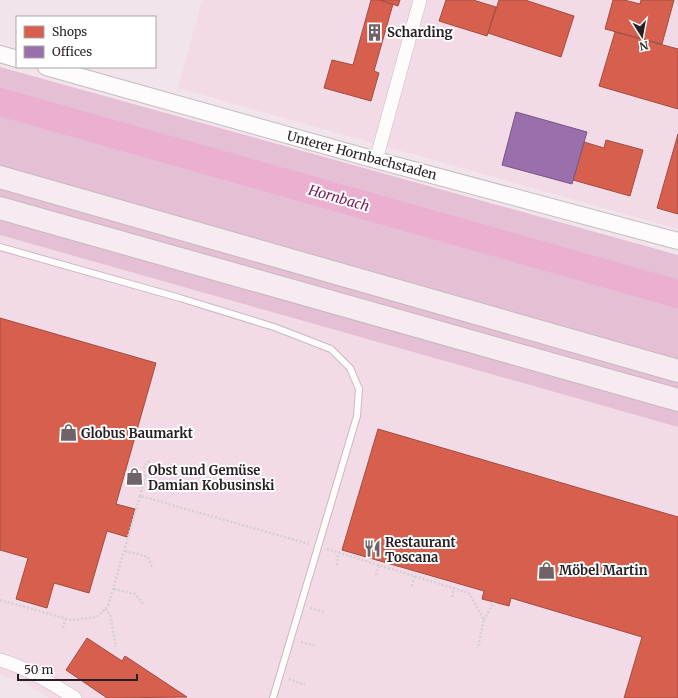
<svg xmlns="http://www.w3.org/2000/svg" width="678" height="698" viewBox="0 0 678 698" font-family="Merriweather,serif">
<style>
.built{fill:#f3dae7}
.green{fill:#e5c0d4}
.shops{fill:#d6604d;stroke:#a24c40}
.offices{fill:#9970ab;stroke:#775782}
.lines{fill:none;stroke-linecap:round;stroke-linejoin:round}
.river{stroke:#ebafd0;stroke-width:28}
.service-casing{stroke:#c6bbc1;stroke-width:8}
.minor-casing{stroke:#c6bbc1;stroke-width:14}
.tertiary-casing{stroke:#c6bbc1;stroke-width:18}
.motorway-casing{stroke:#c7b8c0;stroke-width:24}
.path{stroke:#d4d0d2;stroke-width:2.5;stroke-dasharray:2 2;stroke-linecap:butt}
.service{stroke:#fdfbfc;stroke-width:6}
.minor{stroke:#fdfbfc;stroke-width:13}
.tertiary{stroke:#fdfbfc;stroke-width:16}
.motorway{stroke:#f5ebf0;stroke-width:22}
.labels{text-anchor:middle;stroke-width:4;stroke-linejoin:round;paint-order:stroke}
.poi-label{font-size:13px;font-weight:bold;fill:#281e23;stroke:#fff;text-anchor:start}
.street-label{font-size:13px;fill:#281e23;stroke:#fff}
.water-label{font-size:14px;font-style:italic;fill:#791e59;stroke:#fff}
</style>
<rect width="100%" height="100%" fill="#f2e4eb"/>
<g class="built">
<polygon points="202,0 678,0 678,229 178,88"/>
<polygon points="0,235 678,427 678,698 49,698 27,684 0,675"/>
</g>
<polygon class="green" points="0,67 678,255 678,427 0,235"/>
<g class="shops">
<polygon points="371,0 380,0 393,4 374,71 379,73 371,101 324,88 332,60 353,65"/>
<polygon points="380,0 400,0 398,6"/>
<polygon points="446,0 473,0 496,7 487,36 439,21"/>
<polygon points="499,0 525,0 574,16 561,57 488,33"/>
<polygon points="613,0 624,0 640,4 641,0 674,0 662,44 605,29"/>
<polygon points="615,32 678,49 678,109 599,86"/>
<polygon points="678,134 678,214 657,208"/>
<polygon points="606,140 643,150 630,196 573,180 584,142 604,148"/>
<polygon points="0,318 156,363 116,504 135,509 127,537 107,531 89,593 54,583 47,608 16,599 28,558 0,550"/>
<polygon points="378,429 678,517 678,698 624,698 642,637 511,598 509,606 494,602 482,599 484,591 342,550"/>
<polygon points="87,638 122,661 125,656 187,697 107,698 66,670"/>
</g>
<polygon class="offices" points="516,112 587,132 572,184 502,165"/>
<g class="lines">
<polyline class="river" points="0,102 678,294"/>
<defs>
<polyline id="service" points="0,247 180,298 274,327 331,349 350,368 359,389 357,416 273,698"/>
<g id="minor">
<polyline points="376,160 420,0"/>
<path d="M 0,660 C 28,668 51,683 75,698"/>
</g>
<g id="tertiary">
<polyline points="0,54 17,59"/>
<polyline points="46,67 376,160 678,241"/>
</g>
<g id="motorway">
<polyline points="0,177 678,371"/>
<polyline points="0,208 678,400"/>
</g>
</defs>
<use href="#service" class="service-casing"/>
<use href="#minor" class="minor-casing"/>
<use href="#tertiary" class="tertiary-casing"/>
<use href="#motorway" class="motorway-casing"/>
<g class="path">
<polyline points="140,496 145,478 144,466 151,459"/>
<polyline points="327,549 469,593 484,620 478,647"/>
<polyline points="125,551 148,557 152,567"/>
<polyline points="337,565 338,553"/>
<polyline points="376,575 379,565"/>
<polyline points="412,586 415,576"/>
<polyline points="114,589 135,594 143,604"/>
<polyline points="452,597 454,588"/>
<polyline points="0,600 71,620 97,617 108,606 140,496 309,544"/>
<polyline points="310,608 325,612"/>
<polyline points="105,609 110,614 116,647"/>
<polyline points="484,620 494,602"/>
<polyline points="63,628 66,618"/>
<polyline points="301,642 316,646"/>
<polyline points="289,679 305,685"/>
</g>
<use href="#service" class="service"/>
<use href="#minor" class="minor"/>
<use href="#tertiary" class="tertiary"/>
<use href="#motorway" class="motorway"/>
</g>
<defs>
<symbol id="building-bare" viewBox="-9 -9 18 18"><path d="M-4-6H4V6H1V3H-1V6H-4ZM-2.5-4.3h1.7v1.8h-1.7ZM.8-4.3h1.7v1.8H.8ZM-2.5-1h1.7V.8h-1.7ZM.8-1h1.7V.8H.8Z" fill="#6f6369" stroke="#fff" stroke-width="2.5" paint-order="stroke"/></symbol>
<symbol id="shop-bare" viewBox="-9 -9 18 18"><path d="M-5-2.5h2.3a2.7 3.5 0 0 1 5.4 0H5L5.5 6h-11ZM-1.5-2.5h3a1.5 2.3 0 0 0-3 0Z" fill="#6f6369" stroke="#fff" stroke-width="2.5" paint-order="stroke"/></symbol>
<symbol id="restaurant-bare" viewBox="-9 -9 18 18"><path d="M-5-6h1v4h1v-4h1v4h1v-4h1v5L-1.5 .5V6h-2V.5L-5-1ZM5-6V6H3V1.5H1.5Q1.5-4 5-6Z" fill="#6f6369" stroke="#fff" stroke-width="2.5" paint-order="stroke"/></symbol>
</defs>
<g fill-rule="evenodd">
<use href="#building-bare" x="362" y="20" width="25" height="25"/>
<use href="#shop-bare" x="56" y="420" width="25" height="25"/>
<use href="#shop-bare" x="122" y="464" width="25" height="25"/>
<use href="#restaurant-bare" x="360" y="536" width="25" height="25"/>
<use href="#shop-bare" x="534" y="558" width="25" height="25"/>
</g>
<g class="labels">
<g class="poi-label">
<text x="387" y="37">Scharding</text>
<text x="81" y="438">Globus Baumarkt</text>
<text x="148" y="475">Obst und Gemüse<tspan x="148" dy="15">Damian Kobusinski</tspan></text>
<text x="385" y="547">Restaurant<tspan x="385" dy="15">Toscana</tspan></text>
<text x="559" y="575">Möbel Martin</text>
</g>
<g class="street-label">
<text transform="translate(362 155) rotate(15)" y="5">Unterer Hornbachstaden</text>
</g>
<g class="water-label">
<text transform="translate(339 198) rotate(16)" y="5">Hornbach</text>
</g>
</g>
<rect x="16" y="16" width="140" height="52" fill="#ffffff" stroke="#a9a5a7"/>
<rect x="24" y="26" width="20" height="12" fill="#d6604d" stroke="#a9a5a7"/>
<text x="52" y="36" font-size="12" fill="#281e23">Shops</text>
<rect x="24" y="46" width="20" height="12" fill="#9970ab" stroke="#a9a5a7"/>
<text x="52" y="56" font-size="12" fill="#281e23">Offices</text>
<g transform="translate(642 36) rotate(169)" stroke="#ffffff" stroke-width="3" paint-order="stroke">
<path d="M0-3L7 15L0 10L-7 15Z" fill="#281e23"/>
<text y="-6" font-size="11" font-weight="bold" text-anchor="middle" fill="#281e23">N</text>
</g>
<path d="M18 674v6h119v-6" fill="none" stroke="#281e23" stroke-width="2"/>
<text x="24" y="674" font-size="12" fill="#281e23" stroke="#ffffff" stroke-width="3" paint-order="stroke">50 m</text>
</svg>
